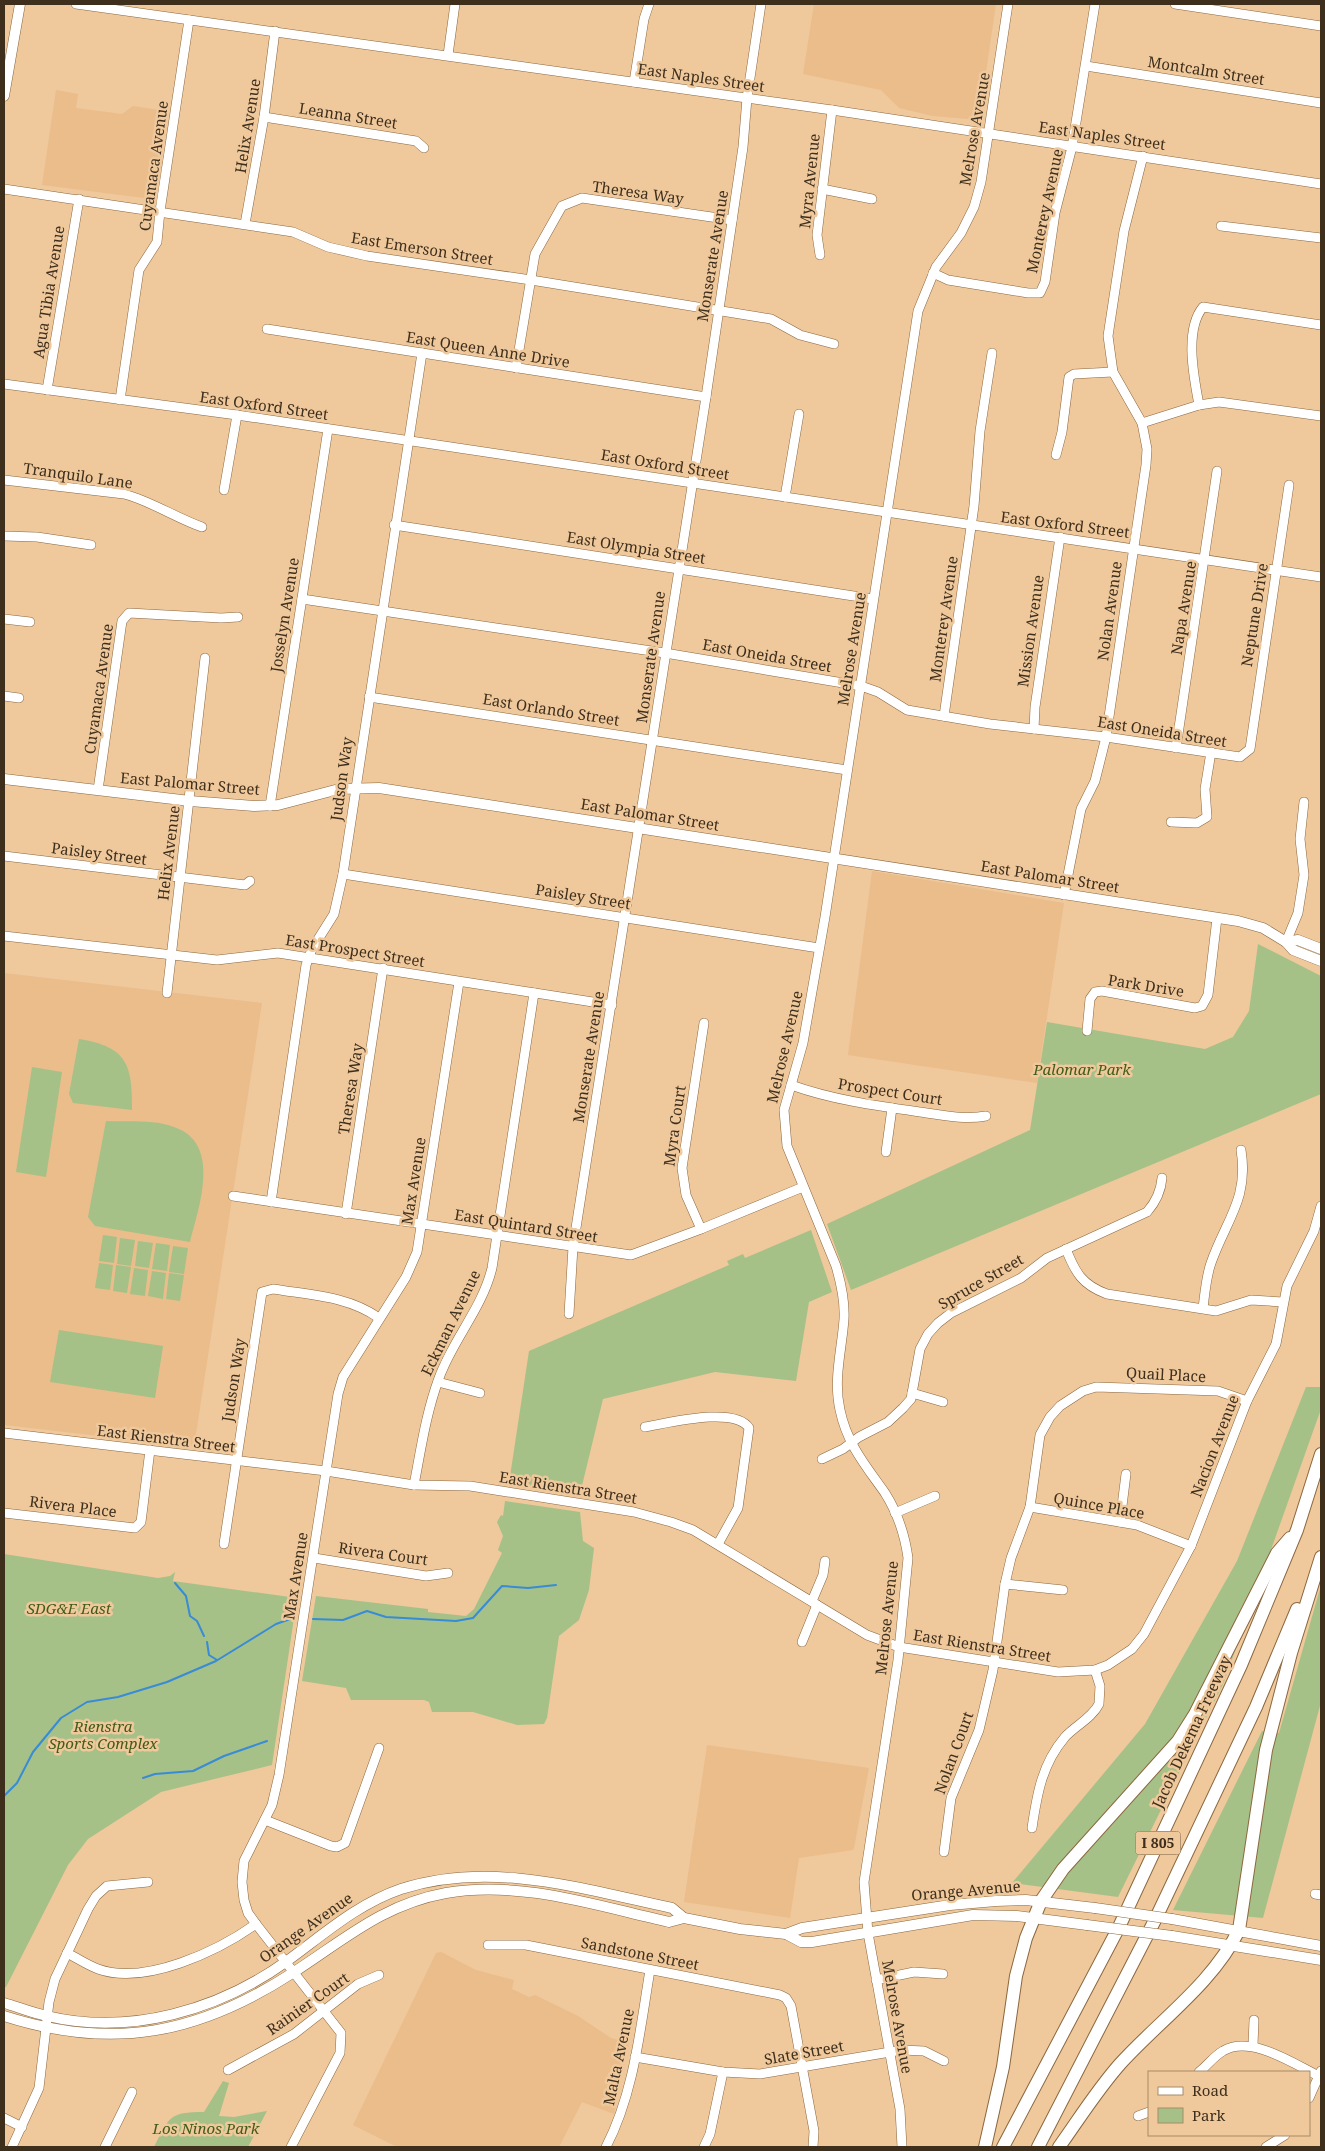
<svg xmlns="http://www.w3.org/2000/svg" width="1325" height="2151" viewBox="0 0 1325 2151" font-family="'Noto Serif',serif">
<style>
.built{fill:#eabd8b}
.green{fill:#a5c187}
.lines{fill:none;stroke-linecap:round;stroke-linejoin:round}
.stream{stroke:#388bd6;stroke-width:2}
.minor-casing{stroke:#8b673e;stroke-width:10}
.major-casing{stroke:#8b673e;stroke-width:11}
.highway-casing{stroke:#8b673e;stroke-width:14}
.minor{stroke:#fff;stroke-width:9}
.major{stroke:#fff;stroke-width:10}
.highway{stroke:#fff;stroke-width:12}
.major-bridge-casing{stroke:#8b673e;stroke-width:11;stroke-linecap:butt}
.major-bridge{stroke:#fff;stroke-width:10}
.labels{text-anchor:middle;stroke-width:5;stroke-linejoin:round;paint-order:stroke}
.shield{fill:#efc89c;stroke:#735d43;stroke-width:1}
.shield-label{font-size:14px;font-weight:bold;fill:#3e2f1d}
.street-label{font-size:15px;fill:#3e2f1d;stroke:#efc89c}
.park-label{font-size:15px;font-style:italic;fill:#405c17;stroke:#efc89c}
</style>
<rect width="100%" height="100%" fill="#efc89c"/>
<g class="built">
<polygon points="814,4 996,4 979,120 933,116 899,108 881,90 803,74"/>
<polygon points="56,90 78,94 76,108 122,114 133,106 166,111 152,199 42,185"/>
<polygon points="872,871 1064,903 1037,1083 848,1055"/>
<polygon points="4,973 262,1003 194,1447 4,1425"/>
<polygon points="707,1745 869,1768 854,1848 853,1850 799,1858 790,1918 684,1902"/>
<polygon points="441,1952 476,1970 514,1980 512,1989 529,1997 535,1995 578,2016 611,2038 629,2043 614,2114 582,2102 559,2147 397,2147 353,2125 436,1953"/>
</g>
<g class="green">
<polygon points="1258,944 1321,976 1321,1094 851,1290 827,1224 1030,1130 1047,1022 1205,1049 1233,1037 1249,1011"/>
<path d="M 79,1039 C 128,1047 132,1065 132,1110 L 73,1103 L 69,1094 Z"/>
<polygon points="32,1067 62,1072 46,1177 16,1172"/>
<path d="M 106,1121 C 127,1122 154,1119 174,1127 C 222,1143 199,1207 190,1242 L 95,1226 L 88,1217 Z"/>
<polygon points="811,1230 832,1292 809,1302 796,1381 715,1372 603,1399 580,1494 509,1483 529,1351 729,1265 727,1261 743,1254 745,1258"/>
<polygon points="103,1235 117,1237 114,1263 99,1261"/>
<polygon points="120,1238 135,1240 131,1266 117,1264"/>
<polygon points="138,1241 153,1243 149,1268 135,1266"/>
<polygon points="156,1243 170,1245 167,1271 152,1269"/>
<polygon points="173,1246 188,1248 184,1274 169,1272"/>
<polygon points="99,1263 113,1265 110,1290 95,1288"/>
<polygon points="116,1265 131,1267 127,1293 113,1291"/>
<polygon points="134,1268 148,1270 145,1296 130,1294"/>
<polygon points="152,1271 166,1273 163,1299 148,1296"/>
<polygon points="169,1273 184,1275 180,1301 166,1299"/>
<polygon points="59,1330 163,1346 155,1398 50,1382"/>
<polygon points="1306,1387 1321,1387 1321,1409 1224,1682 1118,1897 1012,1883 1145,1724 1237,1561"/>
<polygon points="505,1501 580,1512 583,1541 594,1548 589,1590 579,1620 559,1636 547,1718 544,1724 517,1725 473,1712 432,1712 429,1702 424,1700 351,1700 346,1688 302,1681 316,1596 428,1609 428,1612 466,1616 474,1609 502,1553 498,1550 503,1536 497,1522 501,1515 503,1516"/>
<polygon points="4,1554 158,1578 170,1576 175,1572 173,1581 297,1598 272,1765 161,1792 88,1839 68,1865 6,1987 4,1988"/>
<polygon points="1321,1585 1321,1702 1263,1918 1173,1910 1262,1731 1279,1733"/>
<path d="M 223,2081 L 229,2083 L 219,2116 L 234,2117 L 267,2111 L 248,2147 L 154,2147 C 169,2117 169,2112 204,2112 Z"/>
</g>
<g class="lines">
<g class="stream">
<polyline points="175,1583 186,1596 190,1616 197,1621 204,1636"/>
<polyline points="313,1619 343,1620 367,1611 386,1617 456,1621 473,1618 502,1586 528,1588 556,1585"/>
<polyline points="207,1642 209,1655 217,1660"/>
<polyline points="143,1778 155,1774 193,1771 224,1756 267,1741"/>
<polyline points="4,1796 17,1783 33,1752 61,1718 87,1702 118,1697 167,1682 216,1661 276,1624 296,1617"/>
</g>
<defs>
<g id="minor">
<polyline points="76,4 832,110 1321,184"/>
<polyline points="1175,4 1321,26"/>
<polyline points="448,55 455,4"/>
<polyline points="1086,66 1321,103"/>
<polyline points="634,82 644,19 649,4"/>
<polyline points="264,117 416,141 424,148"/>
<polyline points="4,189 293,232 328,247 367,256 531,280 771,319 800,335 834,344"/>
<polyline points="822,189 872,199"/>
<polyline points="245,224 264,117 275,31"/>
<polyline points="1221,226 1321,238"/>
<polyline points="820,255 817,235 832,110"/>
<polyline points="933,273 948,280 1028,293 1040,293 1045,282 1055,213 1072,147 1095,4"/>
<polyline points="267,329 706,397"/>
<polyline points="516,368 535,254 562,206 582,198 732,220"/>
<polyline points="4,384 237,415 1321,577"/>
<polyline points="47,390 79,199"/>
<polyline points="120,400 139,270 157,242 160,211 189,20"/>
<path d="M 1199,405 C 1194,378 1184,330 1203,307 L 1321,325"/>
<polyline points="1142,423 1199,405 1219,402 1321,416"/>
<polyline points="1056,455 1062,432 1069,377 1074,374 1113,372"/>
<path d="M 4,480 L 124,494 C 151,501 176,518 202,527"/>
<polyline points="224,490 237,415"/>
<polyline points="785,497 799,414"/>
<polyline points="394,525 873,599"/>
<polyline points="4,536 37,537 91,545"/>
<polyline points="302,599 665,653 861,686 878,692 907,710 990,724 1106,737 1240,757 1250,749 1289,485"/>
<polyline points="4,619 30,622"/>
<polyline points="4,696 19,698"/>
<polyline points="369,697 847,770"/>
<polyline points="944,716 974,506 980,431 992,353"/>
<polyline points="1034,729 1035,707 1060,537"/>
<polyline points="1176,748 1217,471"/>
<polyline points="98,790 122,621 129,613 221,618 238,617"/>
<polyline points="270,806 328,429"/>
<polyline points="1171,822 1197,823 1207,817 1205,789 1211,752"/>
<polyline points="4,856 245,885 250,881"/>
<polyline points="343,874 819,948"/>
<polyline points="1064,895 1081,809 1095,781 1106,737 1146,465 1147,449 1142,423 1113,372 1108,336 1124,231 1143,156"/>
<polyline points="4,936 217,960 278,953 612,1005"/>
<polyline points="1286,942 1298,913 1304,875 1300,839 1304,802"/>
<polyline points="167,993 205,658"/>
<polyline points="1087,1031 1090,999 1095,992 1102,991 1195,1008 1202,1006 1208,995 1217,918"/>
<path d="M 791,1085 C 833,1100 877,1106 920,1112 C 942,1115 964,1120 986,1116"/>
<polyline points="886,1152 892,1108"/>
<polyline points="233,1196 631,1255 701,1229 803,1187"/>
<polyline points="271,1202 306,965 312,949 334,914 343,874 422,353"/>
<polyline points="346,1214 383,968"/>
<polyline points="701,1229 686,1195 682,1168 704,1023"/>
<path d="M 1066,1249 C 1075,1272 1082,1285 1107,1294 L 1216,1311 L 1251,1300 L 1283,1302"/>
<path d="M 1203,1308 C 1205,1293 1206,1277 1211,1263 C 1226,1220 1249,1199 1241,1150"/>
<polyline points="569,1314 573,1247 706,397 743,147 747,98 761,4"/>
<polyline points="438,1382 480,1393"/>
<polyline points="912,1393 943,1402"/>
<path d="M 645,1427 C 669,1423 735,1406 749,1428 L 738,1508 L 718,1544"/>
<polyline points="4,1433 326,1471 414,1485 470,1486 634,1512 671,1522 693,1530 867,1635 899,1647 1058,1672 1095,1670 1108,1665 1132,1649 1144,1634 1191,1546 1247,1401 1276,1344 1287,1286 1314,1231 1321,1206"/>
<path d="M 822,1459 L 843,1449 L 859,1437 L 888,1422 L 903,1408 L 911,1399 L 920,1349 L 928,1334 L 938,1323 L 951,1313 L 1021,1278 L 1047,1258 L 1147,1212 C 1155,1203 1161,1190 1162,1178"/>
<path d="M 414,1485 C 421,1449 426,1413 439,1378 C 453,1339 482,1309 492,1268 L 534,993"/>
<polyline points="1030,1507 1137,1525 1191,1546"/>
<polyline points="4,1513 135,1528 141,1522 150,1450"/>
<polyline points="895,1513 935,1496"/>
<polyline points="1120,1522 1126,1474"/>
<path d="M 224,1544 L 262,1292 L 273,1289 C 310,1295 348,1296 379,1318"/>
<polyline points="314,1558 426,1576 448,1573"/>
<polyline points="1005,1584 1063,1590"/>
<polyline points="812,1601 823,1575 825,1561"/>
<polyline points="802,1642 817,1605"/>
<polyline points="265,1820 331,1846 337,1847 345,1843 379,1748"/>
<path d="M 1032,1828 C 1037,1794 1042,1764 1065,1737 C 1075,1726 1092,1718 1099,1704 L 1100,1686 L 1095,1670"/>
<polyline points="944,1852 951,1798 979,1730 993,1670 1005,1584 1011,1558 1030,1507 1040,1435 1050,1417 1060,1406 1083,1391 1096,1387 1218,1391 1247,1401"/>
<polyline points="1315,1894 1321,1895"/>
<polyline points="488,1945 526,1945 780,1995 786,1998 791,2006 814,2131 813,2147"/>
<path d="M 67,1953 C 77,1958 87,1965 98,1969 C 145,1986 218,1951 256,1924"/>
<polyline points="876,1980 914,1972 943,1974"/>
<polyline points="1253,2045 1254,2020"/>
<polyline points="635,2057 723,2072 760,2074 902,2050 924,2051 944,2061"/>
<polyline points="228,2070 294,2034 358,1984 379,1975"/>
<path d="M 1199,2072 C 1207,2066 1214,2056 1223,2051 C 1251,2034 1295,2065 1321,2077"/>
<polyline points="1309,2098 1321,2071"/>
<polyline points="1138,2116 1149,2112"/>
<polyline points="4,2118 22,2127"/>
<polyline points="12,2147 39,2088 49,2002 55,1979 88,1909 96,1896 107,1886 148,1882"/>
<polyline points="105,2147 132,2092"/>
<polyline points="291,2147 340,2053 341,2033 256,1924 248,1913 244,1900 242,1882 244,1861 272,1805 279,1775 338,1394 343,1377 406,1277 417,1252 459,982"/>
<path d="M 606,2147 C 634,2093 640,2030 650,1970"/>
<polyline points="704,2147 710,2134 723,2072"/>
<path d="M 902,2147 L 900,2109 L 868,1933 L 864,1882 L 898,1660 L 908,1558 C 905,1536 897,1512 885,1493 C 866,1466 847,1444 840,1410 C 833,1379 842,1349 844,1319 C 845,1301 841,1283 836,1266 L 787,1146 L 784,1110 L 803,1043 L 825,917 L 918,311 L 936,267 L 961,233 L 974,207 L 981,182 L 1008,4"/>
<polyline points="1266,2147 1285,2135"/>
</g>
<g id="major">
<polyline points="4,96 20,4"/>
<polyline points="4,779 190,801 254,806 278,805 339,789 379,788 1238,921 1263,928 1286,942 1293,950 1321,961"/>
<polyline points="1286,942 1298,940 1321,949"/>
<polyline points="1172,1919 1321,1946"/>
<polyline points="786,1934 802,1928 950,1905 996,1901 1026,1900 1095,1908"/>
<polyline points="1172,1936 1321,1960"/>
<path d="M 4,2003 C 18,2007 32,2013 47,2016 C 130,2036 219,2010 287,1961 C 323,1935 357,1904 401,1889 C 491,1860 583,1889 672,1908 L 684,1918"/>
<path d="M 4,2016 C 113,2051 199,2034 294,1972 C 345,1939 384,1904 446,1893 C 521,1880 597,1906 669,1922 L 684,1918 L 740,1929 L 786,1934 L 801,1942 L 812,1942 L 973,1915 L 1017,1916 L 1087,1925"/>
</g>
<g id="highway">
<polyline points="985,2147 1003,2067 1016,1976 1026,1938 1041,1901 1063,1869 1178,1741 1195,1714 1277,1553 1290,1538"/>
<polyline points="1003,2147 1119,1927 1241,1665 1297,1530 1321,1454"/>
<polyline points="1038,2147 1155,1920 1256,1707 1297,1609"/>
<path d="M 1059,2147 C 1079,2119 1097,2090 1120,2064 C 1160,2020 1212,1984 1239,1930 L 1266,1750 L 1291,1653 L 1321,1557"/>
</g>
</defs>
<use href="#minor" class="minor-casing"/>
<use href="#major" class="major-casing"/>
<use href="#highway" class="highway-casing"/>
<use href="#minor" class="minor"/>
<use href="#major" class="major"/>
<use href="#highway" class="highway"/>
<defs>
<g id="major-bridge">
<polyline points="1095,1908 1172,1919"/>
<polyline points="1087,1925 1172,1936"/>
</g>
</defs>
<use href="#major-bridge" class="major-bridge-casing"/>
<use href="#major-bridge" class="major-bridge"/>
</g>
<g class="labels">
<rect class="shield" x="1135.5" y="1831.5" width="45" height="23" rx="4"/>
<g class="shield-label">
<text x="1158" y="1848">I 805</text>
</g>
<g class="street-label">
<text transform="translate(1206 71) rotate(9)" y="5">Montcalm Street</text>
<text transform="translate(701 78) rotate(8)" y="5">East Naples Street</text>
<text transform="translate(348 116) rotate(9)" y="5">Leanna Street</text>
<text transform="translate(248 126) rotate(-81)" y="5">Helix Avenue</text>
<text transform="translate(975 129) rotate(-80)" y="5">Melrose Avenue</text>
<text transform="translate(1102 136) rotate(8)" y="5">East Naples Street</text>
<text transform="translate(154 166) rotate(-82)" y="5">Cuyamaca Avenue</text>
<text transform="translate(810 181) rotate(-84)" y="5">Myra Avenue</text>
<text transform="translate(638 193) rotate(8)" y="5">Theresa Way</text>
<text transform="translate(1045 211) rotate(-78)" y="5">Monterey Avenue</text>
<text transform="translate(422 249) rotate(9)" y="5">East Emerson Street</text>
<text transform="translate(713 256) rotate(-81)" y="5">Monserate Avenue</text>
<text transform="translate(49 292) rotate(-81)" y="5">Agua Tibia Avenue</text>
<text transform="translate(488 350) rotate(9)" y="5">East Queen Anne Drive</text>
<text transform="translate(264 406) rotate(8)" y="5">East Oxford Street</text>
<text transform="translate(665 465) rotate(9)" y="5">East Oxford Street</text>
<text transform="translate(78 476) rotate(8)" y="5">Tranquilo Lane</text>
<text transform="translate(1065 525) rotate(7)" y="5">East Oxford Street</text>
<text transform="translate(636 548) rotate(9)" y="5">East Olympia Street</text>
<text transform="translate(1184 608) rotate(-81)" y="5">Napa Avenue</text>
<text transform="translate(1110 611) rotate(-82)" y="5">Nolan Avenue</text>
<text transform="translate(285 615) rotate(-81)" y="5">Josselyn Avenue</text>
<text transform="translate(1255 615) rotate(-81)" y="5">Neptune Drive</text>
<text transform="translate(944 619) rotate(-82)" y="5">Monterey Avenue</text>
<text transform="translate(1031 631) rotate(-82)" y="5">Mission Avenue</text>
<text transform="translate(852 649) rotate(-81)" y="5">Melrose Avenue</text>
<text transform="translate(767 656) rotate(10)" y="5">East Oneida Street</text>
<text transform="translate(651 657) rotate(-82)" y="5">Monserate Avenue</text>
<text transform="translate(99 689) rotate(-82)" y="5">Cuyamaca Avenue</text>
<text transform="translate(551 710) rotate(9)" y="5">East Orlando Street</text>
<text transform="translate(1162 732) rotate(9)" y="5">East Oneida Street</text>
<text transform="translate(342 779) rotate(-82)" y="5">Judson Way</text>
<text transform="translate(190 784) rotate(5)" y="5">East Palomar Street</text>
<text transform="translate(650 815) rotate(9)" y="5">East Palomar Street</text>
<text transform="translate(169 853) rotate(-83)" y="5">Helix Avenue</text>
<text transform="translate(99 854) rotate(7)" y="5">Paisley Street</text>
<text transform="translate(1050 877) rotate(9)" y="5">East Palomar Street</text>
<text transform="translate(583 897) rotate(9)" y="5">Paisley Street</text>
<text transform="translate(355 951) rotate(9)" y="5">East Prospect Street</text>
<text transform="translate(1146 986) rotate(9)" y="5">Park Drive</text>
<text transform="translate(785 1047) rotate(-77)" y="5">Melrose Avenue</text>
<text transform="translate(589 1057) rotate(-81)" y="5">Monserate Avenue</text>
<text transform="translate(351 1089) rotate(-81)" y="5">Theresa Way</text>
<text transform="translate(890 1092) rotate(9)" y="5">Prospect Court</text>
<text transform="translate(675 1126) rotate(-82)" y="5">Myra Court</text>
<text transform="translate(414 1181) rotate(-81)" y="5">Max Avenue</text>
<text transform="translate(526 1226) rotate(9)" y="5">East Quintard Street</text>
<text transform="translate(981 1282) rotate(-30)" y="5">Spruce Street</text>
<text transform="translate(451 1323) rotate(-64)" y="5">Eckman Avenue</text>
<text transform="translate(1166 1375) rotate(3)" y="5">Quail Place</text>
<text transform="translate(234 1380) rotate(-81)" y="5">Judson Way</text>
<text transform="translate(166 1439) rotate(7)" y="5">East Rienstra Street</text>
<text transform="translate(1215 1446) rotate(-69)" y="5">Nacion Avenue</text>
<text transform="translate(568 1488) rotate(9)" y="5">East Rienstra Street</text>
<text transform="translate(1099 1506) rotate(10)" y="5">Quince Place</text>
<text transform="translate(73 1507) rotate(7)" y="5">Rivera Place</text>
<text transform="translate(383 1554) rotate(8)" y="5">Rivera Court</text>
<text transform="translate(296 1576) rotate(-81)" y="5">Max Avenue</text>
<text transform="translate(887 1618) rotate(-84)" y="5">Melrose Avenue</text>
<text transform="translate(982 1646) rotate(9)" y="5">East Rienstra Street</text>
<text transform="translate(1192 1732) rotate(-65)" y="5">Jacob Dekema Freeway</text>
<text transform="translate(954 1753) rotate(-70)" y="5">Nolan Court</text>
<text transform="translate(966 1891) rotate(-5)" y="5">Orange Avenue</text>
<text transform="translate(306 1928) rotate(-35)" y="5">Orange Avenue</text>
<text transform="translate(640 1954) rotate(11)" y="5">Sandstone Street</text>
<text transform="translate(308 2004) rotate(-35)" y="5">Rainier Court</text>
<text transform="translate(897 2017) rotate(80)" y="5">Melrose Avenue</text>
<text transform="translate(804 2053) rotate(-10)" y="5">Slate Street</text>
<text transform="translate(619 2057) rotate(-78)" y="5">Malta Avenue</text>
</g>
<g class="park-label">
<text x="1082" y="1075">Palomar Park</text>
<text x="69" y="1614">SDG&amp;E East</text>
<text x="103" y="1732">Rienstra<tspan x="103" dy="17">Sports Complex</tspan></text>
<text x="206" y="2134">Los Ninos Park</text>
</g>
</g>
<rect width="1325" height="2151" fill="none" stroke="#3e2f1d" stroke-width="10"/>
<rect x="1148" y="2071" width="162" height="65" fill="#efc89c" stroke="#a88b69"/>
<rect x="1158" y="2087" width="25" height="8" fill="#ffffff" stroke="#a88b69"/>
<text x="1192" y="2096" font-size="15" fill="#3e2f1d">Road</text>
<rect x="1158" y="2108" width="25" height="15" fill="#a5c187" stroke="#a88b69"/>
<text x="1192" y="2121" font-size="15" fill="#3e2f1d">Park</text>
</svg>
